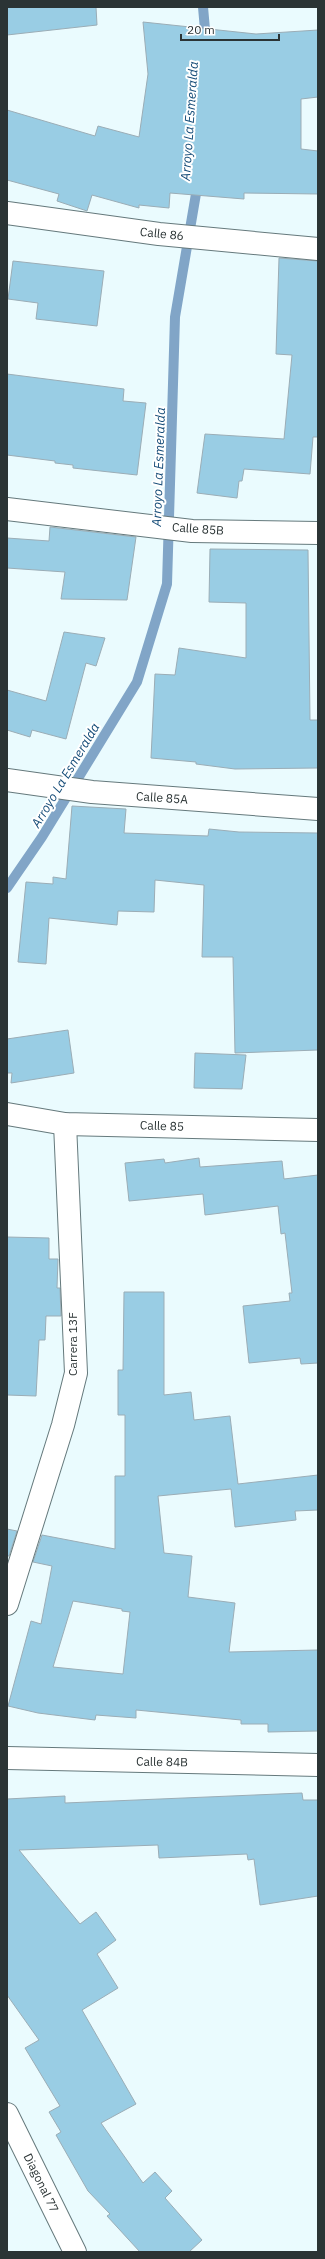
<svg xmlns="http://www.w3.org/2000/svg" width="325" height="2259" viewBox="0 0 325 2259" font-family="'IBM Plex Sans',sans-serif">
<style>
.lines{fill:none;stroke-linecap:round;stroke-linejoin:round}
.stream{stroke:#81a5c7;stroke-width:10}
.building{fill:#99cde4;stroke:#9badb6;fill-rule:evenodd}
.minor-casing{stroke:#65797c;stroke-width:24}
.minor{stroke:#fff;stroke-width:22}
.labels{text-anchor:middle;stroke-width:4;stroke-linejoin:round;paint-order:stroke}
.street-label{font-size:12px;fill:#2b3435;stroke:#fff}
.water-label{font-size:13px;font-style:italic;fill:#144b77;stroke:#fff}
</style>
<rect width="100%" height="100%" fill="#eafbfe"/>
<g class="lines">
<g class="stream">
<polyline points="203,7 206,41"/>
<polyline points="7,888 42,837 137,682 167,584 175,317 198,182"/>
</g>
</g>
<g class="building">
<polygon points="7,7 96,7 97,25 7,35"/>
<polygon points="143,22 256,34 318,30 318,97 301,99 301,149 318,151 318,194 244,193 244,199 170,193 169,208 139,205 139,208 92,195 87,211 57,201 59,194 7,180 7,110 95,136 98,126 139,137 148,74"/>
<polygon points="279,258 318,261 318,437 313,437 310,474 244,469 242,481 239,481 237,498 197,493 205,434 284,439 292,355 276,354"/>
<polygon points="13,261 104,271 97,326 36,319 38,303 8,299"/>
<polygon points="7,374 124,389 123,401 146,403 137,475 73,468 73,465 55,463 55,461 7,455"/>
<polygon points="50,527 136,537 127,600 61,599 65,572 7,568 7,538 49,541"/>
<polygon points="210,549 308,550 310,720 318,720 318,768 235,769 196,764 196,762 151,758 155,674 175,675 179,648 246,658 246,603 209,602"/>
<polygon points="64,632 105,638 96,666 86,663 66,739 32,730 30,737 7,730 7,690 46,701"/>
<polygon points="72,806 126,809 124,833 208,836 209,829 239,832 318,833 318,1050 235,1053 233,957 202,957 204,885 155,880 154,912 118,911 117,925 49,918 46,964 18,962 26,882 53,884 53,877 66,879"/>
<polygon points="68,1030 74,1073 11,1083 12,1073 7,1073 7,1039"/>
<polygon points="195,1053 246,1055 242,1089 194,1088"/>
<polygon points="199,1158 200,1167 282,1161 284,1179 318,1175 318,1363 301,1364 300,1358 249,1363 243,1306 290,1301 289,1293 292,1293 285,1233 281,1234 278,1206 205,1215 203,1194 129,1201 125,1163 164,1159 165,1163"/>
<polygon points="7,1237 49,1238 49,1259 58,1259 57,1288 60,1288 61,1316 46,1316 45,1340 39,1340 36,1396 7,1395"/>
<path d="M 124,1292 L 164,1292 L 164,1395 L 191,1392 L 194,1420 L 230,1416 L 238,1484 L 318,1475 L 318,1510 L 295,1511 L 296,1520 L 235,1527 L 231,1489 L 158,1496 L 164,1553 L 192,1556 L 188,1597 L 235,1603 L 229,1652 L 318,1650 L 318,1731 L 268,1732 L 268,1724 L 241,1724 L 241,1720 L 136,1710 L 136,1718 L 96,1715 L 95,1720 L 38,1713 L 8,1706 L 31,1621 L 41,1624 L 52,1566 L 33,1562 L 42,1535 L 115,1549 L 115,1476 L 125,1476 L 125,1415 L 118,1415 L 118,1370 L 123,1370 ZM 73,1601 L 122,1609 L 122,1611 L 130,1612 L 123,1674 L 53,1667 Z"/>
<polygon points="7,1529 17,1531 9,1556 7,1556"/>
<polygon points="302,1793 303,1800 318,1800 318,1896 260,1905 254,1859 248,1860 247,1854 159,1858 158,1845 19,1850 80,1924 96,1912 116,1940 97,1954 118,1988 82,2010 136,2104 101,2123 143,2183 155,2172 172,2191 165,2198 202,2240 189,2252 140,2252 107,2216 110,2214 88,2191 56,2135 61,2132 49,2112 60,2106 25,2048 39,2040 7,1995 7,1799 65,1796 65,1803"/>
</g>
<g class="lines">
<defs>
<g id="minor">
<polyline points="7,213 159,234 318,249"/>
<polyline points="7,509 192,531 318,533"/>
<polyline points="7,780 92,792 318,809"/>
<polyline points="7,1114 65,1124 318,1130"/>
<polyline points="7,1604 63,1425 76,1373 65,1124"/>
<polyline points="7,1758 318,1765"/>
<polyline points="7,2114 75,2252"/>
</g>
</defs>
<use href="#minor" class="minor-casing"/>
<use href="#minor" class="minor"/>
</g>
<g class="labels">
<g class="street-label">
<text transform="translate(162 234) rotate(6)" y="4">Calle 86</text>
<text transform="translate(198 529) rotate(4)" y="4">Calle 85B</text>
<text transform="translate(162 798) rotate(4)" y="4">Calle 85A</text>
<text transform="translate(162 1126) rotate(2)" y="4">Calle 85</text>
<text transform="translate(73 1344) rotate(-90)" y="4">Carrera 13F</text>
<text transform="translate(162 1762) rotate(1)" y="4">Calle 84B</text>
<text transform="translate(41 2183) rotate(64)" y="4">Diagonal 77</text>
</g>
<g class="water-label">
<text transform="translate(189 121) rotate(-86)" y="5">Arroyo La Esmeralda</text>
<text transform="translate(158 467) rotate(-88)" y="5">Arroyo La Esmeralda</text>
<text transform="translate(65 775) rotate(-59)" y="5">Arroyo La Esmeralda</text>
</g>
</g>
<rect width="325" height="2259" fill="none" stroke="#2b3435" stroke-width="16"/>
<path d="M181 34v6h98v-6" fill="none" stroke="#2b3435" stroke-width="2"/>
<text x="187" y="34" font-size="12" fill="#2b3435" stroke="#ffffff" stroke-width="3" paint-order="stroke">20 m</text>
</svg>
